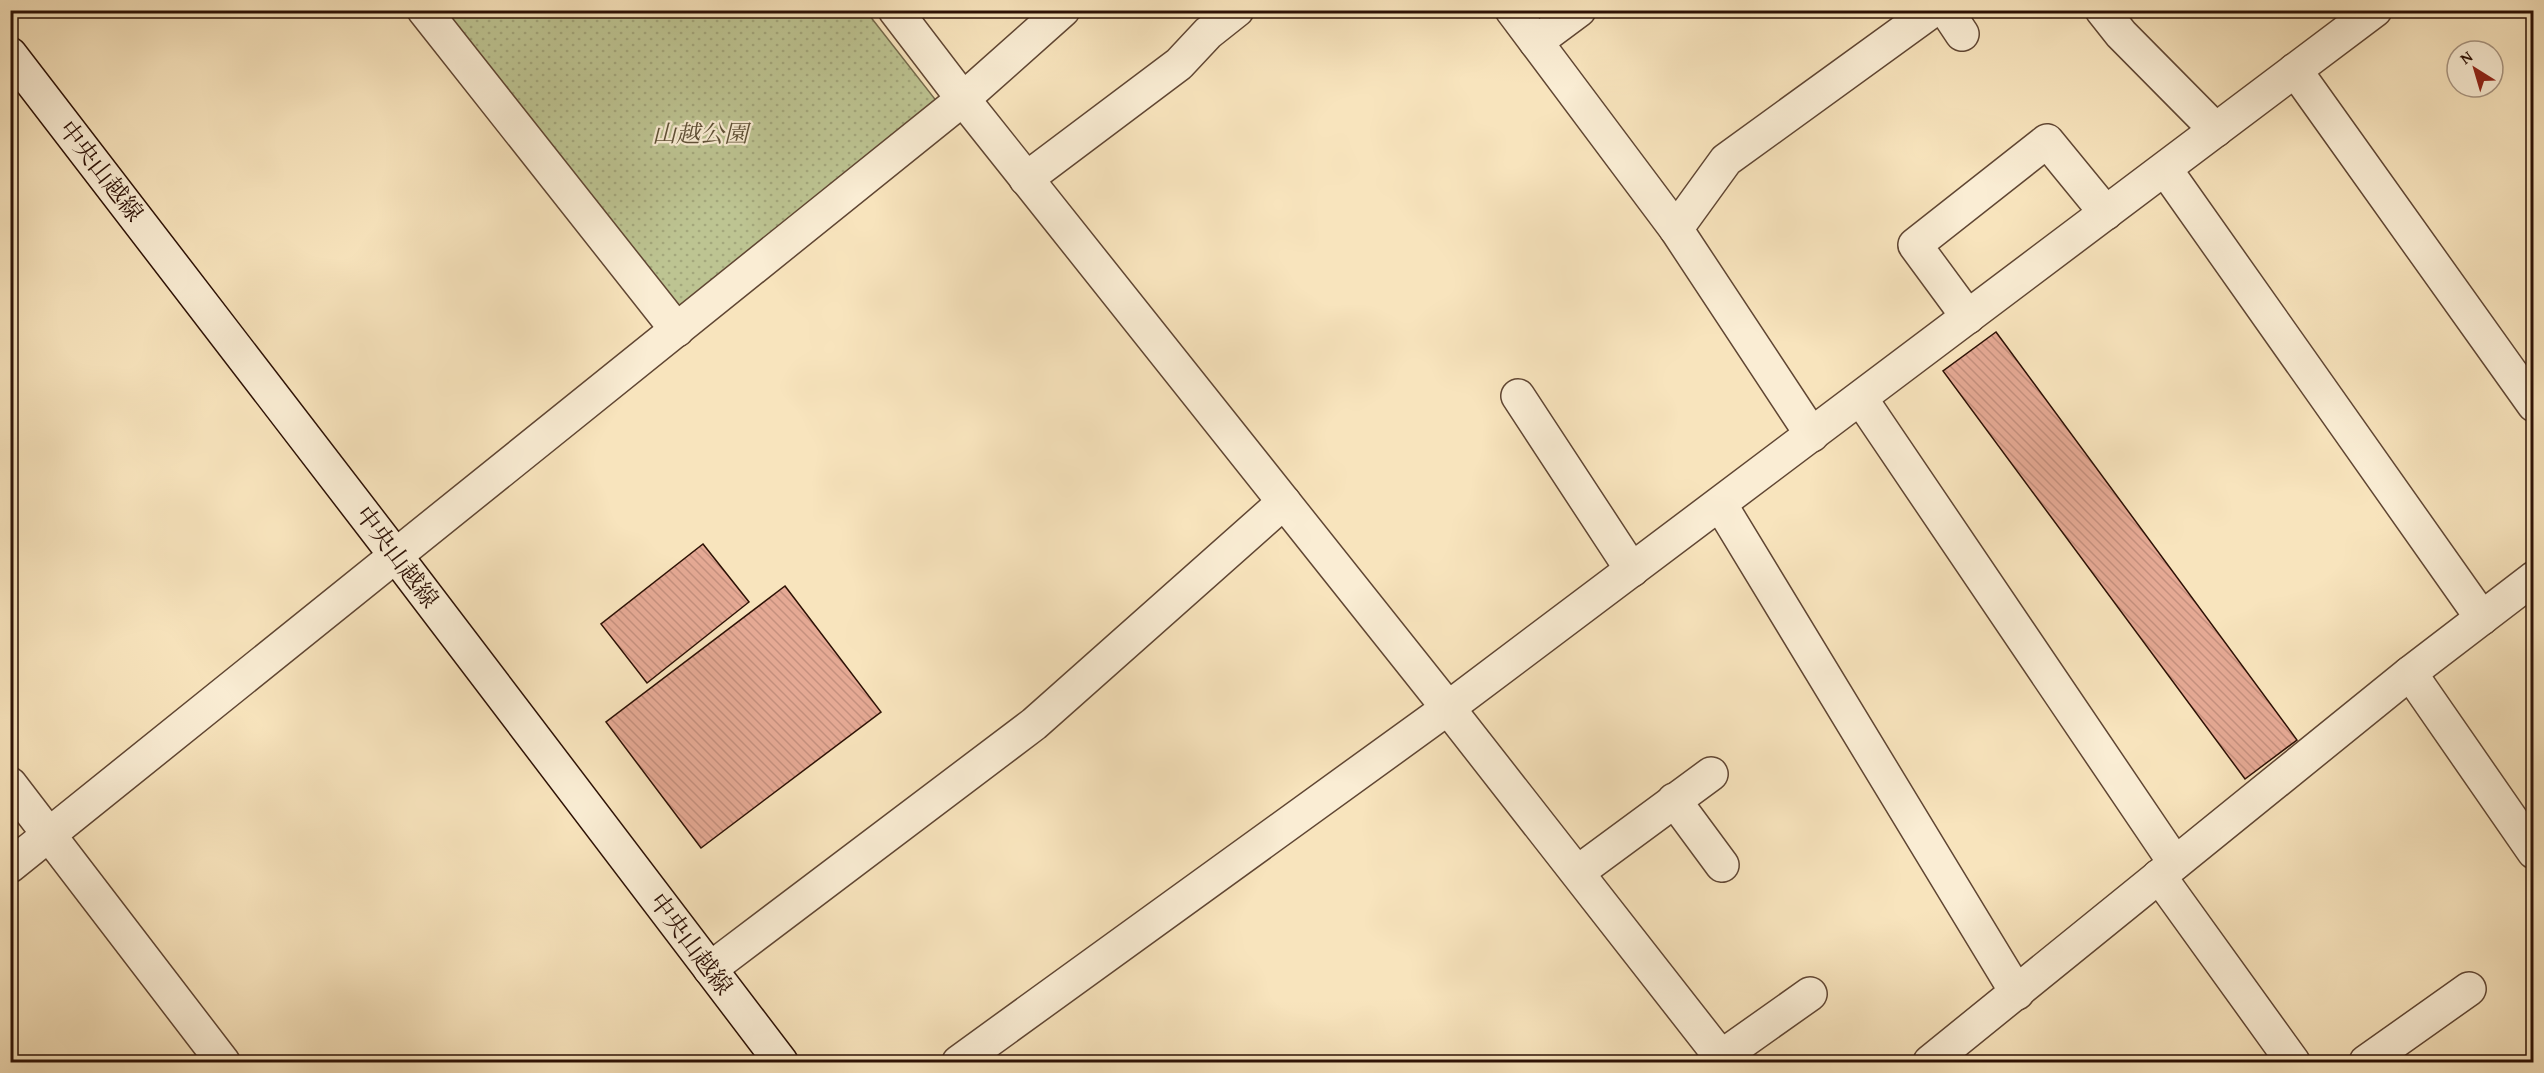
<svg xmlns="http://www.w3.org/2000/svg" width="2544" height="1073" viewBox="0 0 2544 1073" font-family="'Gentium Book Plus','Noto Serif JP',serif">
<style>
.park{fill:url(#park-dots);stroke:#756a4c;stroke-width:1.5}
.building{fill:url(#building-back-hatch);stroke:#2d1105;stroke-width:1.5}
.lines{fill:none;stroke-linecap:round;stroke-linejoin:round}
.street-casing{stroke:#604633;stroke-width:36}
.secondary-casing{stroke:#2d1105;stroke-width:36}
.street{stroke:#faedd4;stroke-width:33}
.secondary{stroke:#faedd4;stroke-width:33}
.labels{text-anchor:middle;stroke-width:4.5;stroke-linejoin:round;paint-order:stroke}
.park-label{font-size:24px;font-style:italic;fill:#5f5036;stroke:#faedd4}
.street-label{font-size:24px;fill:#2d1105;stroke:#faedd4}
</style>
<defs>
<pattern id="park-dots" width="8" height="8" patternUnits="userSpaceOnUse" patternTransform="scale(1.5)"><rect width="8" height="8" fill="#bdc492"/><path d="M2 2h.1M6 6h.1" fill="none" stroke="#a3a77c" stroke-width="1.8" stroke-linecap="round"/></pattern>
<pattern id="building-back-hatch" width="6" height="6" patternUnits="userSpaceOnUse" patternTransform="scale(1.5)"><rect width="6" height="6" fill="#e5a994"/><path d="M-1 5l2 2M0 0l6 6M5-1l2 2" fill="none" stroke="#c5907e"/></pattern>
</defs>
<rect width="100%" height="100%" fill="#f8e4bd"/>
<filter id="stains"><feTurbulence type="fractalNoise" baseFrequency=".00333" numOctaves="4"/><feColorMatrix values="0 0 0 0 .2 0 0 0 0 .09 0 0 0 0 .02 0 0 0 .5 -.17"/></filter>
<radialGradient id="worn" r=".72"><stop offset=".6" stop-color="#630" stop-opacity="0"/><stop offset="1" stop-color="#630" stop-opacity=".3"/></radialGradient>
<polygon class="park" points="442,11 866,11 938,103 679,308"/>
<g class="building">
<polygon points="1996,332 2297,740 2245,779 1943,371"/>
<polygon points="703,544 749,602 647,683 601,624"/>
<polygon points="785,586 881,712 701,848 606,722"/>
</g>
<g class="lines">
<defs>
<g id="street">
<polyline points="424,10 677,330"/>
<polyline points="895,10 963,99 1448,708 1725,1062"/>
<polyline points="1512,10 1676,229 1812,435"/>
<polyline points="1946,10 1962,34"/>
<polyline points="2102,10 2121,34 2216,130"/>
<polyline points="1536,42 1579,10"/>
<polyline points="2295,70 2534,405"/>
<polyline points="2165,169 2482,618"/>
<polyline points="1026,179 1179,64 1208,33 1237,10"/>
<polyline points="1676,229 1726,160 1933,10"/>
<polyline points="1968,317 1915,245 2047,141 2106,213"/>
<polyline points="1518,396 1632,570"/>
<polyline points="1861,399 2175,863"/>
<polyline points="1720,504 2017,993"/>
<polyline points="2410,673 2534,852"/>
<polyline points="10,784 223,1062"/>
<polyline points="1674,800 1722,865"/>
<polyline points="10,866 963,99 1063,10"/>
<polyline points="1578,872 1711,774"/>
<polyline points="2159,876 2293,1062"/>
<polyline points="710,969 1034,724 1284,502"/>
<polyline points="1721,1057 1810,994"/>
<polyline points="959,1062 1448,708 2375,10"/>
<polyline points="1930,1062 2410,673 2534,578"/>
<polyline points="2366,1062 2469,989"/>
</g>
<polyline id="secondary" points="10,54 396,556 781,1062"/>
</defs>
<use href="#street" class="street-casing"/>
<use href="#secondary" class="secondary-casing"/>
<use href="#street" class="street"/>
<use href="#secondary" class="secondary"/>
</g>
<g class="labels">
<g class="park-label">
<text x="700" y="142">山越公園</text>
</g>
<g class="street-label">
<text transform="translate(101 171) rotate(52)" y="8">中央山越線</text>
<text transform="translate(397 557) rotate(53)" y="8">中央山越線</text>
<text transform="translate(691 944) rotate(53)" y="8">中央山越線</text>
</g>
</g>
<rect width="2544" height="1073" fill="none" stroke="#f8e4bd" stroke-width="36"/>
<rect x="12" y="12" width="2520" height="1049" fill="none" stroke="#2d1105" stroke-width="3"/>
<rect x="18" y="18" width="2508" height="1037" fill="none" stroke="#2d1105" stroke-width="1.5"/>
<g transform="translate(2475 69) rotate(323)"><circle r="28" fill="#faedd4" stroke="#a89581" stroke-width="1.5"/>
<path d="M0-4.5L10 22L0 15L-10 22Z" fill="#8f2418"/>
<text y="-9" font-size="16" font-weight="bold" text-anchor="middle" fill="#2d1105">N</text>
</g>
<rect width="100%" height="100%" filter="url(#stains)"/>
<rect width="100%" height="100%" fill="url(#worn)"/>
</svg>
